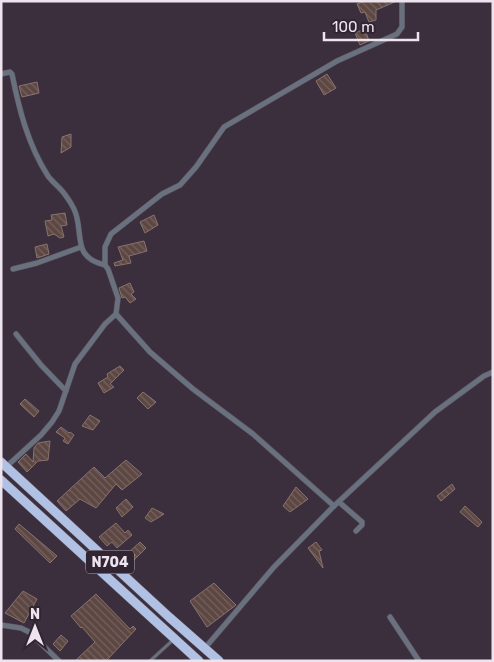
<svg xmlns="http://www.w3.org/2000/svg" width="494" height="662" viewBox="0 0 494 662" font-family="Rubik,sans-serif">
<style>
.building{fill:url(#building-back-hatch);stroke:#8a726d}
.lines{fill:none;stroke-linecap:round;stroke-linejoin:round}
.lane-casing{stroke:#574c5a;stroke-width:4}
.street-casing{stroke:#574c5a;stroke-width:6}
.highway-casing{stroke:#574c5a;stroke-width:10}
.lane{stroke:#69707e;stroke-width:2.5}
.street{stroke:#69707e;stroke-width:5}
.highway{stroke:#b1c1e3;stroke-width:9}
.labels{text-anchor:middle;stroke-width:4.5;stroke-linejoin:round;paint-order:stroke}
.shield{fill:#312534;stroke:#b5abb6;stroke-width:1}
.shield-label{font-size:14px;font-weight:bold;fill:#ede4ee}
</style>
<defs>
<pattern id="building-back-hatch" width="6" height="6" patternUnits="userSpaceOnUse" patternTransform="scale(1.25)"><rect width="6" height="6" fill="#5d4742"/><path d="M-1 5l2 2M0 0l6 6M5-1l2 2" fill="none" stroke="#75615e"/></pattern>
</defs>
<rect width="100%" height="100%" fill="#3b2f3e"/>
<g class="building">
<polygon points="365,1 397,1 376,10 376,20 369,22 365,12 361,13 357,4"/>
<polygon points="365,29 369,41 360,45 355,33"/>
<polygon points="327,74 336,88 324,95 316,81"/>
<polygon points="37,82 39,93 22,97 19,86"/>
<polygon points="71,134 71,147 61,153 62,137"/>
<polygon points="65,213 67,225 61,226 64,237 60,238 54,234 48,236 45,221 52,220 51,215"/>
<polygon points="154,215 158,225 145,233 140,222"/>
<polygon points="144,241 147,251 129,256 131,263 115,266 114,263 123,260 118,247"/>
<polygon points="47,244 49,254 37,258 35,247"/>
<polygon points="130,283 134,292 131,294 136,299 130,303 125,297 122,298 119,288"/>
<polygon points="120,366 124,370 110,384 114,387 104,393 98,383 108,377 107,374"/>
<polygon points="143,392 156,402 148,409 137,398"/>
<polygon points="25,399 39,411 34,417 20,404"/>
<polygon points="90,415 100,421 93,430 82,426"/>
<polygon points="61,427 69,433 70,432 74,435 68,444 63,441 65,438 56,432"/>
<polygon points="50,441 48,460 38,461 27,472 18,462 26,454 33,462 34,448 38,443"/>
<polygon points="126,460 142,474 122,490 116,484 96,508 80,499 66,511 57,501 94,467 105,478"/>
<polygon points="452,484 455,489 441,501 437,496"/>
<polygon points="296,487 308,499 290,512 283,506"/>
<polygon points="126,499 133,507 122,517 116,508"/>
<polygon points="465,506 482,522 478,527 460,512"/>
<polygon points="152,508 164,514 151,522 145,518"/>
<polygon points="116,523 125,533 128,530 132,535 117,548 112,542 107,546 99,537"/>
<polygon points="19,524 57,556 50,563 15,529"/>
<polygon points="140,542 146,548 134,560 127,554"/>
<polygon points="316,542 322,550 319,551 323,568 308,548"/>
<polygon points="214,583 236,605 207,627 190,601"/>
<polygon points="23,591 37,599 24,623 5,613"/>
<polygon points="96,594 130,629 133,626 136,629 106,661 75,661 95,642 82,627 81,628 71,616"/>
<polygon points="61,635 68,641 60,651 53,644"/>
</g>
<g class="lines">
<defs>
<polyline id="lane" points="150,661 173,640"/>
<g id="street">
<path d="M 1,74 L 10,72 L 12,74 C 19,109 28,145 48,176 C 53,183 61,188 66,196 C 69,200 72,205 74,209 C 85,232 70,257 105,265 L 108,269 L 118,298 L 116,314 L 105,324 L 75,364 L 59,411 L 52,422 L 41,435 L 6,467"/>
<polyline points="105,265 105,247 111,234 162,194 180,185 196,167 224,127 337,61 397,34 402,27 402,1"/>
<polyline points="13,269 37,263 81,247"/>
<polyline points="116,314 150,352 193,389 253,434 334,506"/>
<polyline points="16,334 41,365 66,391"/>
<polyline points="339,502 362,522 362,525 356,531"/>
<polyline points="390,617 419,661"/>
<polyline points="1,625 21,628 29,632 59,661"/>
<polyline points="205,648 274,567 334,506 435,412 484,376 493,372"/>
</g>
<g id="highway">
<polyline points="1,462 169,617 219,661"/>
<polyline points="1,480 199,661"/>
</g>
</defs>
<use href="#lane" class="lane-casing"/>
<use href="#street" class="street-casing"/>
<use href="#highway" class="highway-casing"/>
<use href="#lane" class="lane"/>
<use href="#street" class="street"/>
<use href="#highway" class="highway"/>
</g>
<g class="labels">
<rect class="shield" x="86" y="550.5" width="48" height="23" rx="4"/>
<g class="shield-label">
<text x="110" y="567">N704</text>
</g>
</g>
<rect width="494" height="662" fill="none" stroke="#ede4ee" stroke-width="5"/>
<g transform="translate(35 627)" stroke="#312534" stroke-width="4" paint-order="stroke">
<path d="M0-4L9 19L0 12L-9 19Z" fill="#ede4ee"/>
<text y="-8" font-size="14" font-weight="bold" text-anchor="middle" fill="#ede4ee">N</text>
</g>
<path d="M324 32v8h94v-8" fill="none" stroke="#ede4ee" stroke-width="2.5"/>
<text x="332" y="32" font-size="15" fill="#ede4ee" stroke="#312534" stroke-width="4" paint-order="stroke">100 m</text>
</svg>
